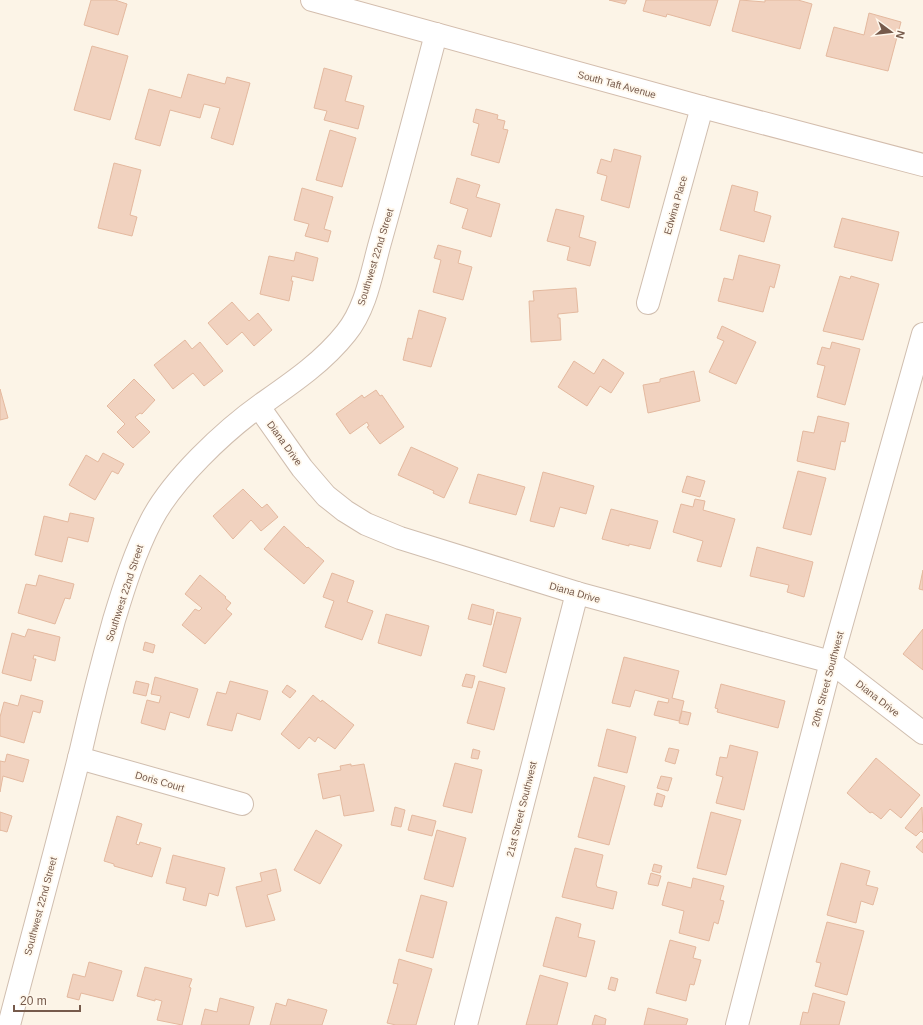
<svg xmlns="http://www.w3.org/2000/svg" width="923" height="1025" viewBox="0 0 923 1025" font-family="Helvetica,sans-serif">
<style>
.building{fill:#f1d2bf;stroke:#e4b99f}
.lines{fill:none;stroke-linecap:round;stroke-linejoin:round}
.minor-casing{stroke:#d0beaf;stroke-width:24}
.secondary-casing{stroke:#d3bdad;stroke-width:24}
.minor{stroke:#fff;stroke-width:22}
.secondary{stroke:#fff;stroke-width:22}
.labels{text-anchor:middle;stroke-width:3.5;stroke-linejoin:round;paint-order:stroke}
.street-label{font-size:10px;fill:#765a4b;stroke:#fff8ed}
</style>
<rect width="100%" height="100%" fill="#fcf4e7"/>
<g class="building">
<polygon points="91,0 115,0 127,4 118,35 84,25"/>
<polygon points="609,0 627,0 625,4"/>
<polygon points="646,0 718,0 710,26 667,14 666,17 643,11"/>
<polygon points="740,0 765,2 765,0 798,0 812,4 800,49 732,31"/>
<polygon points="869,13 901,22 888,71 826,56 834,27 864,35"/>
<polygon points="92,46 128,56 110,120 74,110"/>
<polygon points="324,68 352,76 345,101 364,106 358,129 324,120 327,111 314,108"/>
<polygon points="188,74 225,84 227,77 250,83 233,145 211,138 220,108 204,104 200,118 170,110 160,146 135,139 149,89 181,98"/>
<polygon points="476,109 498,115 497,119 505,121 503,129 508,130 499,163 471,155 479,124 473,122"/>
<polygon points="330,130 356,138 342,187 316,180"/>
<polygon points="614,149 641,156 629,208 601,200 607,176 597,173 601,159 611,162"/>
<polygon points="114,163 141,170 130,215 137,217 132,236 98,228"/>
<polygon points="457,178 480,185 476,197 500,204 491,237 462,228 468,209 450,203"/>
<polygon points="732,185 758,192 754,211 771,216 764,242 720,230"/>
<polygon points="302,188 333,197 324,229 331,231 328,242 305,236 309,224 294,220"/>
<polygon points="556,209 584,216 579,237 596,242 590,266 567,260 570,247 547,241"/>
<polygon points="842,218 899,232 892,261 834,247"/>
<polygon points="438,245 461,251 458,263 472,267 463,300 433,292 441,260 434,258"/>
<polygon points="296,252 318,258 313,281 292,276 291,281 293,281 289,301 260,294 269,256 294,261"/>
<polygon points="739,255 780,265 774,288 770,286 763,312 718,301 724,278 733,280"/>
<polygon points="840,276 850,279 851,276 879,284 863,340 823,331"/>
<polygon points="576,288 578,312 558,314 558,318 560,318 561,340 531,342 529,301 534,301 533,291"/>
<polygon points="232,302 249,321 258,313 272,330 254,346 242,332 227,345 208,323"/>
<polygon points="419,310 446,318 431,367 403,360 408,338 412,339"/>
<polygon points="722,326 756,342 736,384 709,372 724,341 717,338"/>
<polygon points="185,340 192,349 200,342 223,371 204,386 193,373 173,389 154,365"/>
<polygon points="832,342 860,349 845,405 817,397 825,366 817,364 822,347 830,349"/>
<polygon points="603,359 624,373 611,393 600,386 587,406 558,387 574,361 594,374"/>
<polygon points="694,371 700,401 648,413 643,385 660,382 660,379"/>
<polygon points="134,379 155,400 142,414 140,413 135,417 150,432 133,448 117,432 125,424 107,406"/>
<polygon points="0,389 8,418 0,420"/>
<polygon points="376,390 380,396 382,395 404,427 380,444 367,427 369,426 367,422 350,434 336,414 362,395 364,398"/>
<polygon points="818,416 849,423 845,442 841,441 835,470 797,461 803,431 814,433"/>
<polygon points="411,447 458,468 444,498 433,493 434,491 398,475"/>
<polygon points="103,453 124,464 118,474 112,471 95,500 69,485 86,455 98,462"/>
<polygon points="798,471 826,478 811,535 783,528"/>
<polygon points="543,472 594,486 586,514 560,507 554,527 530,521"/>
<polygon points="478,474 525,487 516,515 469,503"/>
<polygon points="687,476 705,481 700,497 682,492"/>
<polygon points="243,489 262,508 267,504 278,517 261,531 251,520 233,539 213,516"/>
<polygon points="695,499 705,501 703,510 735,519 721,567 697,561 703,541 673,532 681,504 693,507"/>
<polygon points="611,509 658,521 650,549 629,544 629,546 602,539"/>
<polygon points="70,513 94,518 88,542 68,537 62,562 35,555 44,516 68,522"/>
<polygon points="284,526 307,548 308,547 324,561 304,584 264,549"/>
<polygon points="757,547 813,562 804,597 787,592 789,585 750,576"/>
<polygon points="923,570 923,590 919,589"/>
<polygon points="332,573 354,581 347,602 373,611 362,640 325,627 334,601 323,597"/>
<polygon points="39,575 74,584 70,599 65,598 55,624 18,613 26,584 36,586"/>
<polygon points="200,575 226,597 225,598 231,603 226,609 232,614 205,644 182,625 195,609 199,611 202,608 185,594"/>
<polygon points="472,604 494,610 491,625 468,619"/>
<polygon points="497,612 521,618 506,673 483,666"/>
<polygon points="386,614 429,626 421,656 378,643"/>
<polygon points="28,629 60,637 55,661 34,655 33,659 36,659 31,681 2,673 12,633 25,637"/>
<polygon points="923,629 923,670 903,654"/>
<polygon points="145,642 155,645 153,653 143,650"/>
<polygon points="624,657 679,671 672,698 684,701 679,721 654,715 658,701 668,703 669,699 635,690 630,707 612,703"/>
<polygon points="466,674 475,676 472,688 462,686"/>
<polygon points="155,677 198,689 189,718 170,712 165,730 141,723 147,700 159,703 161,696 151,694"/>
<polygon points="136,681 149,684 146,696 133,693"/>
<polygon points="230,681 268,691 260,720 237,713 232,731 207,725 217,692 226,694"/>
<polygon points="479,681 505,688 494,730 467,723"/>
<polygon points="721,684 785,701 778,728 717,712 718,709 715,708"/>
<polygon points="287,685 296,691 290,698 282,692"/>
<polygon points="21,695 43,701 40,713 33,711 24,743 0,736 0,717 4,702 18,706"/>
<polygon points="313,695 321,702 322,700 354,725 335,749 318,737 315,742 309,737 299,749 281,734"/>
<polygon points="682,711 691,713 688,725 679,723"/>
<polygon points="607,729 636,737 627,773 598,766"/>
<polygon points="730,745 758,752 744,810 716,803 723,777 716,775 720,757 727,758"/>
<polygon points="669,748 679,750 675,764 665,761"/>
<polygon points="473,749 480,751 478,759 471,758"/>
<polygon points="7,754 29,760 23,782 3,776 0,792 0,761 5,762"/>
<polygon points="876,758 920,795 901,818 890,809 881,819 872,812 870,813 847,793"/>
<polygon points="455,763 482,770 472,813 443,806"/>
<polygon points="351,764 351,766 364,764 374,811 344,816 340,795 323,799 318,774 341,770 340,766"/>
<polygon points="661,776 672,778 668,791 657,788"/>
<polygon points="594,777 625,786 609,845 578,837"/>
<polygon points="657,793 665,796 662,807 654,805"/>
<polygon points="395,807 405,810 401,827 391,825"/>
<polygon points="922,807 923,833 921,831 916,836 905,828"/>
<polygon points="0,812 12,816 7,832 0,830 0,831"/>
<polygon points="711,812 741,820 726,875 697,868"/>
<polygon points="412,815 436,821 432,836 408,830"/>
<polygon points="117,816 142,824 136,844 139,845 140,842 161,848 152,877 114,866 114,864 104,861"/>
<polygon points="316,830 342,845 320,884 294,870"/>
<polygon points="437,830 466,838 453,887 424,879"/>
<polygon points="923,839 923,853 916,847"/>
<polygon points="575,848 603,855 596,884 597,887 617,892 613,909 562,897"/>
<polygon points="173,855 225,868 218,896 209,893 206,906 183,900 186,888 166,883"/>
<polygon points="841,863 870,871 866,885 878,888 873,905 861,901 856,923 827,915"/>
<polygon points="654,864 662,866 660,873 652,871"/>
<polygon points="276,869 281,891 267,895 275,920 246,927 236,887 262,881 260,873"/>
<polygon points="651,873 661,876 658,886 648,884"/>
<polygon points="693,878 724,886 720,900 724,901 718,924 714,922 709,941 679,933 684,911 662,905 668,882 691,888"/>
<polygon points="421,895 447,902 433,958 406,951"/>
<polygon points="556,917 581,924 578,937 595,941 586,977 543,966"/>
<polygon points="827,922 864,931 847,995 815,986 821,963 816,962"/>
<polygon points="670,940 696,947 693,958 701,960 694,985 690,984 686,1001 656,993"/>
<polygon points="399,959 432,969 416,1025 396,1025 387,1023 398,984 393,983"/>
<polygon points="89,962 122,971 113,1001 81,993 79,1000 67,997 73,974 85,977"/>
<polygon points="145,967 192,979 189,987 191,988 182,1025 157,1020 162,1001 155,999 155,1001 137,996"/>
<polygon points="540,975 568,983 557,1025 526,1025"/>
<polygon points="611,977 618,979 615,991 608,989"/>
<polygon points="813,993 845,1002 839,1025 800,1025 803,1012 808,1013"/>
<polygon points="220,998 254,1007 249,1025 201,1025 205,1009 217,1012"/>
<polygon points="288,999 327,1010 322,1025 270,1025 276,1003 286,1006"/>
<polygon points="648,1008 688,1019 686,1025 644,1025"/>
<polygon points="595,1015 606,1019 605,1025 592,1025"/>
</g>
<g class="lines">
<defs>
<g id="minor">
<polyline points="648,303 702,107"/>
<polyline points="259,407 302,468 326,496 345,511 366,524 400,538 577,593 831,662 923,733"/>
<polyline points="79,758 242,804"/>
<path d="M 9,1025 C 33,933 58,842 81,750 C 91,706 102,663 114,620 C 124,587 135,552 151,521 C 172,480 224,431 262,404 C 292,383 323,362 346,333 C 367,307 372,270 381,239 C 400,171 418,103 436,34"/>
<polyline points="466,1025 577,593"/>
<polyline points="737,1025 831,662 923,334"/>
</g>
<polyline id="secondary" points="312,0 702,107 923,165"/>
</defs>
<use href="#minor" class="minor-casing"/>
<use href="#secondary" class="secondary-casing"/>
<use href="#minor" class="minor"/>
<use href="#secondary" class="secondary"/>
</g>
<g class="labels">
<g class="street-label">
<text transform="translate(617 84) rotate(15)" y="4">South Taft Avenue</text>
<text transform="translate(675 205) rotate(-74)" y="4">Edwina Place</text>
<text transform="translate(375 257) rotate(-73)" y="4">Southwest 22nd Street</text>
<text transform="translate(285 443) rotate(54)" y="4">Diana Drive</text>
<text transform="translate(575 592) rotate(16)" y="4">Diana Drive</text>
<text transform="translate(124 593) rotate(-72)" y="4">Southwest 22nd Street</text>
<text transform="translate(827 679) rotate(-75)" y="4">20th Street Southwest</text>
<text transform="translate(878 698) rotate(38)" y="4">Diana Drive</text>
<text transform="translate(160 781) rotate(16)" y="4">Doris Court</text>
<text transform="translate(521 809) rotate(-76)" y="4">21st Street Southwest</text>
<text transform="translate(40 906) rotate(-75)" y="4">Southwest 22nd Street</text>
</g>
</g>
<g transform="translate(891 32) rotate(105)" stroke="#fff8ed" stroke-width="3" paint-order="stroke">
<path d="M0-3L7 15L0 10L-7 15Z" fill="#765a4b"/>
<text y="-6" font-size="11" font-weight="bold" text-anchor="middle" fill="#765a4b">N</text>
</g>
<path d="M14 1005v6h66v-6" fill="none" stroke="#765a4b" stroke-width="2"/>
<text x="20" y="1005" font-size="12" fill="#765a4b" stroke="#fff8ed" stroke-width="3" paint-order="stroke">20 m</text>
</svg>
